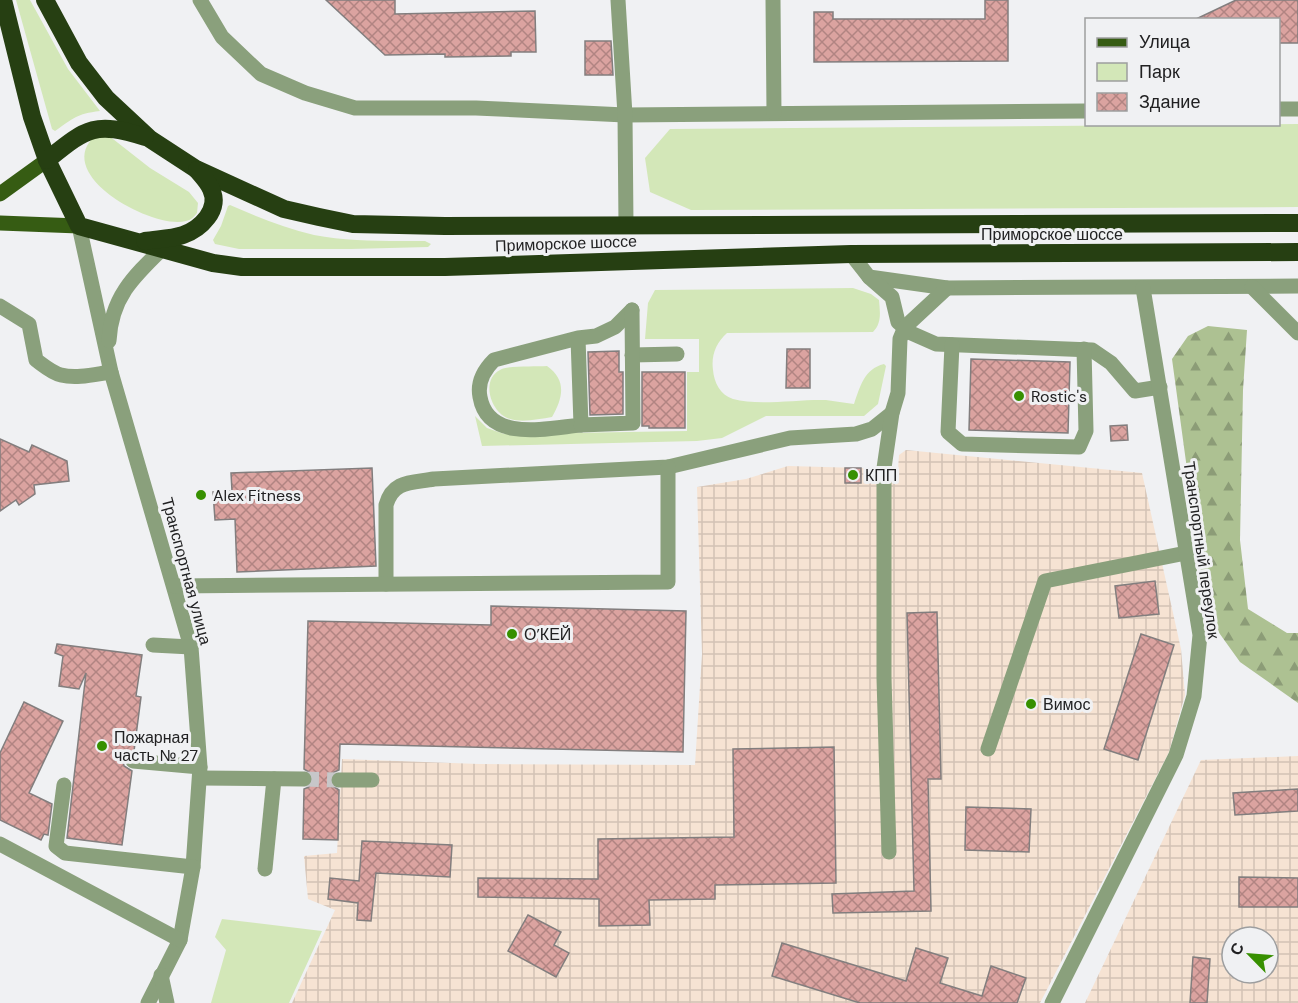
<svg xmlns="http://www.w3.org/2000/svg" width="1298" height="1003" viewBox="0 0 1298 1003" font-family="'DM Sans',sans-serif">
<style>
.industrial{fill:url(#industrial-grid);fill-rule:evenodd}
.green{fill:#d3e7b8}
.forest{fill:url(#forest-firs)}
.building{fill:url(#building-cross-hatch);stroke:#827e7e;stroke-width:1.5}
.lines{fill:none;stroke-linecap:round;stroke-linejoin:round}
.minor-tunnel{stroke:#c7c7c9;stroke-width:15;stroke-dasharray:15 8;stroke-linecap:butt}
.minor{stroke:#8aa07c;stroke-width:15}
.major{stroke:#365c13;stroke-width:15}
.highway{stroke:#263f12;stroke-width:18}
.poi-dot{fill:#379000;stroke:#f0f1f3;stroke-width:2}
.labels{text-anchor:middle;stroke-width:6;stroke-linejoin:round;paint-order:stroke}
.street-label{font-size:16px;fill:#212122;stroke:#f0f1f3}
.poi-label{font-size:16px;fill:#212122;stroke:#f0f1f3;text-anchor:start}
</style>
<defs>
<pattern id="industrial-grid" width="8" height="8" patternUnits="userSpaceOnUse" patternTransform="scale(1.5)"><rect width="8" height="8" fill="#f6e3d3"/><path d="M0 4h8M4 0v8" fill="none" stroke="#d3c2b5"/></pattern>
<pattern id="forest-firs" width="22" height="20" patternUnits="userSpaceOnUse" patternTransform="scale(1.5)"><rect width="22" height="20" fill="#adc192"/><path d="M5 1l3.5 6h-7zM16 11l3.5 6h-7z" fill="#8c9c77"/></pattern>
<pattern id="building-cross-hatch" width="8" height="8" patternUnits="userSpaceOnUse" patternTransform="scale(1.5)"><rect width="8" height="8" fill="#dba3a0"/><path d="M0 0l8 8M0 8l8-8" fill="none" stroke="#b18482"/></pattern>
</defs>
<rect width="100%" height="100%" fill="#f0f1f3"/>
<g class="industrial">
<polygon points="906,450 1142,473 1181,649 1185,695 1169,752 1040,1003 292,1003 335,910 308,899 304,856 337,853 342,759 479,764 695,765 702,654 697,487 746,479 788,466 898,469 899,455"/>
<path d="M 1298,756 L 1298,1003 L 1085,1003 L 1201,760 ZM 1232,937 L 1268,937 L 1268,973 L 1232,973 Z"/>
</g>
<g class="green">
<path d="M 16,0 L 30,0 L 68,69 L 100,111 C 76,114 74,118 55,131 L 52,129 Z"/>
<polygon points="1298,124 1298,207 691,210 650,192 645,158 670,129"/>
<path d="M 96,135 L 106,135 L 113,139 L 150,168 L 189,192 L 198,203 L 197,213 C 194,217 191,220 186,221 C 153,230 50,174 96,135 Z"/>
<path d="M 230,205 C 257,217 285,228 314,235 C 350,242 388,241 425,241 L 431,244 L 428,247 L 351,249 L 239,249 L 215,244 L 213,240 L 221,226 L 228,206 Z"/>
<path d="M 853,288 L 871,294 L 879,300 C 880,312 882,323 873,332 L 727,333 C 716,343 711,355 713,370 C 714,382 720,395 733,399 C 758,406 799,399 826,400 C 835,401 844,403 854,404 C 860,387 864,369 884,364 L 886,366 L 878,404 L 864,416 L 766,416 L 722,438 L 697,441 L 482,446 L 475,416 L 487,428 L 504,434 L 687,431 L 687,372 L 699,372 L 699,339 L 645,339 L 648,303 L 655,290 Z"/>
<path d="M 547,366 C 567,380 563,398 552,417 C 539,419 523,423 510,419 C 491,414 480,380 500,370 C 508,365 536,367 547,366 Z"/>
<polygon points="222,919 322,931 289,1003 211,1003 226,950 215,937"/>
</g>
<polygon class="forest" points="1208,326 1247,330 1243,390 1240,540 1248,609 1287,633 1298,633 1298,703 1240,662 1207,616 1172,359 1188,336"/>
<g class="building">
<polygon points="326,0 395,0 395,14 535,11 536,52 511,52 511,56 445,57 445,54 385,55"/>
<polygon points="985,0 1008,0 1008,61 814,62 814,12 833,12 833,19 985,19"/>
<polygon points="1236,0 1298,0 1298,43 1278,43 1278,20 1194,20"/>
<polygon points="585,41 611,41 613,75 585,75"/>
<polygon points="787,349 810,349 810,388 786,388"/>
<polygon points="619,351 619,372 623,372 623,414 590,415 588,352"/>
<polygon points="971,359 1070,362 1068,433 969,430"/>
<polygon points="642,372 685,372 685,428 649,428 649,426 642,426"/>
<polygon points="1127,425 1128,440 1111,441 1110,426"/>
<polygon points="0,439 29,452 32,445 67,461 69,481 34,485 35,494 19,505 16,500 0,511"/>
<polygon points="372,468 376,566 237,572 235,519 215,520 213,492 232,491 231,473"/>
<rect x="845" y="468" width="16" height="15"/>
<polygon points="1155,581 1159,614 1119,618 1115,586"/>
<polygon points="491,606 686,611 683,752 340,744 339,770 334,772 329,779 331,785 339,790 338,840 303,839 304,789 309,787 314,780 312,774 304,769 308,621 491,625"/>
<polygon points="937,612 941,779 928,779 931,911 833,913 832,894 914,891 907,613"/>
<polygon points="1141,634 1174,645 1138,760 1104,749"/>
<polygon points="57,644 142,655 136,696 141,697 134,751 128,752 123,760 124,766 132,771 122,845 67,838 86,673 79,689 59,686 63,656 55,653"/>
<polygon points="24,702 63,721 29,793 52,804 48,835 44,834 41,840 0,820 0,753"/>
<polygon points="834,747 836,883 715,885 715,899 649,900 650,925 599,926 599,899 478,897 478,878 598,879 598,839 734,837 733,749"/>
<polygon points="1298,789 1298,811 1235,815 1233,793"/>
<polygon points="966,807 1031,809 1029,852 965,850"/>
<polygon points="362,841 452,845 450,877 376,873 371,921 357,920 358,903 328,899 330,878 359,881"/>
<polygon points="1239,877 1298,878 1298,907 1239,907"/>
<polygon points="528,915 561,932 554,945 569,953 556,977 508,951"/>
<polygon points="782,943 906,981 916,948 948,958 940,983 982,996 991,966 1026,978 1017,1003 860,1003 772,976"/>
<polygon points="1193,957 1210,959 1207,1003 1190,1003"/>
</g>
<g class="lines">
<polyline class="minor-tunnel" points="304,779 339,780"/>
<g class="minor">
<polyline points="200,0 222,37 261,74 305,93 355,108 476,108 625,115 1086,111"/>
<polyline points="618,0 625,115 626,225"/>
<polyline points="773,0 774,113"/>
<polyline points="1278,109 1298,109"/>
<polyline points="79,226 111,372 191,647 200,767 193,867 180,940 148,1003"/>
<polyline points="851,254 869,277 947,288 1298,286"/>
<polyline points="869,277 892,297 898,322 911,333 936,344 1092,350 1111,363 1135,391 1160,387"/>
<polyline points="1252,287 1298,333"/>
<path d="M 0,306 L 29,324 L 36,360 C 43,365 52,373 61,375 C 77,379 96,374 111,372"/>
<path d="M 578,338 L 581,425 C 548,428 488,443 480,397 C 477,382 484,370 494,360 L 578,338 L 596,336 L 615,327 L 632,310"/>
<path d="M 109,341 C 111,298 133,277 162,249"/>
<polyline points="952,345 948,432 962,444 1079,447 1086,431 1084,349"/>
<polyline points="632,355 677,354"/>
<polyline points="581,425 633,423 632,310"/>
<path d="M 386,584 L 386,505 C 393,480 412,483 434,479 L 668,467 L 790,438 L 856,434 L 872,429 L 892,413"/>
<polyline points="174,586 668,582 668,467"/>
<polyline points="153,645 191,647"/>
<polyline points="988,749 1045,581 1186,553"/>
<polyline points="133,761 200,767"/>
<polyline points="200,778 304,779"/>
<polyline points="339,780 372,780"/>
<polyline points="64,785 56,846 65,853 193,867"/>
<polyline points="0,844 180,940"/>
<polyline points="889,852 884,678 884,468 892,413 898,393 900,339 905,327 947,288"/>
<polyline points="265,869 274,779"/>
<polyline points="161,975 167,1003"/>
<polyline points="1052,1003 1176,755 1194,696 1200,635 1143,288"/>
</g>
<g class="major">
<polyline points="0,194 47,160"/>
<polyline points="0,223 79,226"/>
</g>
<g class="highway">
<polyline points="3,0 32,117 47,160 79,226 213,263 242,267 445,267 851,254 1298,252"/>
<polyline points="45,0 79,63 106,98 150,139 196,169 284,209 319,217 353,224 445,226 1298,223"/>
<path d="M 47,160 C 87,128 94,121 145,137"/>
<path d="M 145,241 C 157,239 171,239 183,235 C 200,229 221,210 211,189 C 208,182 202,176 197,170"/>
</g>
</g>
<g class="poi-dot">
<circle cx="1019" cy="396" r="6"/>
<circle cx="853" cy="475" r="6"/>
<circle cx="201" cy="495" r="6"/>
<circle cx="512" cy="634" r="6"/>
<circle cx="1031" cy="704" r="6"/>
<circle cx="102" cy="746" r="6"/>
</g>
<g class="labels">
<g class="street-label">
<text x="1052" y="240">Приморское шоссе</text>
<text transform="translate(566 243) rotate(-2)" y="6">Приморское шоссе</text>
<text transform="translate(1202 550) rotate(82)" y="6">Транспортный переулок</text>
<text transform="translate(187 571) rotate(75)" y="6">Транспортная улица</text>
</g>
<g class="poi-label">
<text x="1031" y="402">Rostic's</text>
<text x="865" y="481">КПП</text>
<text x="213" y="501">Alex Fitness</text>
<text x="524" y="640">О’КЕЙ</text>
<text x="1043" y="710">Вимос</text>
<text x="114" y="743">Пожарная<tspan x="114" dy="18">часть № 27</tspan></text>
</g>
</g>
<rect x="1085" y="18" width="195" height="108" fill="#f0f1f3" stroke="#9d9e9f" stroke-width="1.5"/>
<rect x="1097" y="38" width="30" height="9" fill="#365c13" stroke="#9d9e9f" stroke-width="1.5"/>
<text x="1139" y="48" font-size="18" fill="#212122">Улица</text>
<rect x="1097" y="63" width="30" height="18" fill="#d3e7b8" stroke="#9d9e9f" stroke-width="1.5"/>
<text x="1139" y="78" font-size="18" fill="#212122">Парк</text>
<rect x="1097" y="93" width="30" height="18" fill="url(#building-cross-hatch)" stroke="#9d9e9f" stroke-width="1.5"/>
<text x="1139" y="108" font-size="18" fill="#212122">Здание</text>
<g transform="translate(1250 955) rotate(295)"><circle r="28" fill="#f0f1f3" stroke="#9d9e9f" stroke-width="1.5"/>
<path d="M0-4.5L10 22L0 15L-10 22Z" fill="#379000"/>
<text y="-9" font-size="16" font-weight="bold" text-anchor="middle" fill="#212122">С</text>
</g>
</svg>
